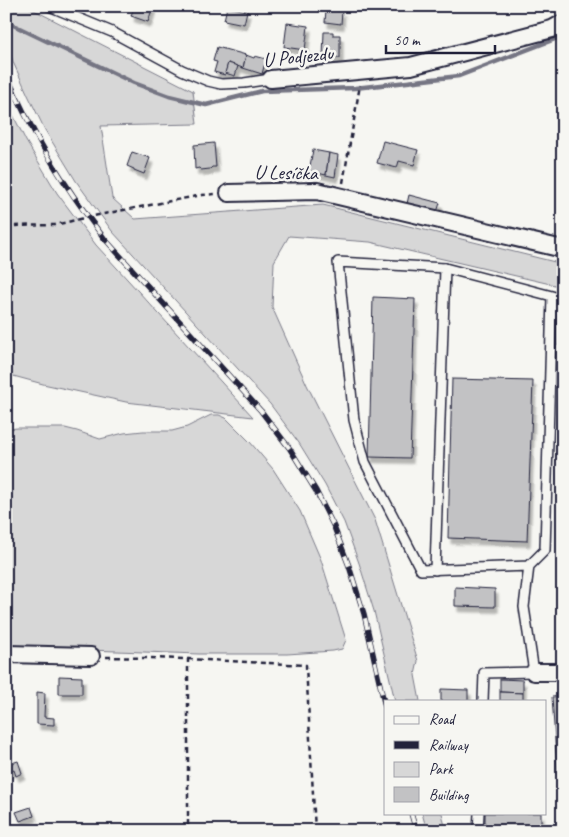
<svg xmlns="http://www.w3.org/2000/svg" width="569" height="837" viewBox="0 0 569 837" font-family="Caveat,sans-serif">
<style>
.green{fill:#d7d7d7;stroke:#7c7c89}
.lines{fill:none;stroke-linecap:round;stroke-linejoin:round}
.stream{stroke:#757583;stroke-width:4.5}
.building{fill:#c2c2c4;stroke:#22223b;filter:url(#shadow)}
.lane-casing{stroke:#22223b;stroke-width:12}
.street-casing{stroke:#22223b;stroke-width:20}
.path{stroke:#22223b;stroke-width:2.5;stroke-dasharray:5 4;stroke-linecap:butt}
.lane{stroke:#f6f6f2;stroke-width:9}
.street{stroke:#f6f6f2;stroke-width:16}
.rail-casing{stroke:#22223b;stroke-width:5.5}
.rail{stroke:#f6f6f2;stroke-width:4;stroke-dasharray:11;stroke-linecap:butt}
.labels{text-anchor:middle;stroke-width:5;stroke-linejoin:round;paint-order:stroke}
.street-label{font-size:20px;fill:#22223b;stroke:#f6f6f2}
</style>
<defs>
<filter id="shadow"><feDropShadow dx="3" dy="5.5" stdDeviation="1" flood-color="#0004"/></filter>
</defs>
<rect width="100%" height="100%" fill="#f6f6f2"/>
<filter id="ink" filterUnits="userSpaceOnUse"><feTurbulence type="fractalNoise" baseFrequency=".02" numOctaves="2"/><feDisplacementMap in="SourceGraphic" scale="10" xChannelSelector="R" yChannelSelector="G"/><feConvolveMatrix kernelMatrix="1 2 1 2 8 2 1 2 1" color-interpolation-filters="sRGB"/></filter>
<g filter="url(#ink)">
<g class="green">
<polygon points="6,6 26,6 193,91 197,124 101,126 112,198 135,219 323,205 563,264 563,324 558,346 559,286 370,242 289,236 274,262 272,307 307,385 375,520 418,661 415,675 420,701 395,701 374,611 359,563 344,522 325,485 299,443 270,404 112,231 76,181 45,130 28,95 13,62 6,39"/>
<polygon points="6,101 26,141 57,193 96,245 253,417 126,402 43,384 6,374"/>
<polygon points="211,415 219,415 226,418 250,442 273,469 300,511 321,560 346,640 342,649 333,651 287,654 199,654 6,647 6,429 18,428 65,428 77,431 100,439 124,433 143,431 172,431 187,427"/>
<polygon points="422,813 442,813 446,831 427,831"/>
</g>
<g class="lines">
<polyline class="stream" points="6,24 9,23 134,83 169,96 206,105 262,91 355,88 459,76 563,36"/>
</g>
<g class="building">
<polygon points="134,6 153,6 148,22 131,16"/>
<polygon points="227,7 247,11 244,24 224,20"/>
<polygon points="326,10 342,11 341,24 325,22"/>
<polygon points="287,23 308,26 305,50 284,47"/>
<polygon points="324,32 333,32 333,35 340,35 340,58 323,57"/>
<polygon points="217,47 246,55 243,68 228,63 225,75 214,72 217,62 213,61"/>
<polygon points="246,55 254,58 255,56 266,59 262,74 243,68"/>
<polygon points="228,63 238,66 235,76 225,73"/>
<polygon points="383,141 418,150 414,165 399,161 397,168 377,163"/>
<polygon points="214,143 216,167 212,167 210,169 201,170 199,168 195,169 194,145"/>
<polygon points="313,150 329,153 326,175 309,171"/>
<polygon points="132,152 150,158 144,174 134,170 134,169 127,166"/>
<polygon points="329,153 338,155 335,177 326,175"/>
<polygon points="409,195 440,203 436,215 406,208"/>
<polygon points="373,297 415,299 410,458 369,457"/>
<polygon points="452,379 533,381 527,541 448,538"/>
<polygon points="455,587 495,589 495,607 455,606"/>
<polygon points="59,676 82,677 82,694 59,694"/>
<polygon points="500,679 523,680 523,693 500,692"/>
<polygon points="441,689 468,690 468,701 441,701"/>
<polygon points="37,692 45,693 44,717 54,718 54,725 37,724"/>
<polygon points="500,692 523,693 523,700 527,701 500,701"/>
<polygon points="563,696 563,782 558,782 558,783 552,697"/>
<polygon points="18,761 22,773 16,776 14,770 6,773 6,765"/>
<polygon points="31,807 34,816 20,821 16,812"/>
<rect x="485" y="813" width="56" height="18"/>
<polygon points="7,822 9,826 10,826 12,831 6,831 6,823"/>
</g>
<g class="lines">
<defs>
<g id="lane">
<polyline points="49,6 112,32 182,70 208,81 221,84 244,83 271,79"/>
<polyline points="435,570 445,268"/>
<polyline points="483,701 484,673 534,672 524,607 529,566 545,550 552,296 445,268 338,262 354,420 365,462 421,570 529,566"/>
<polyline points="478,831 479,813"/>
</g>
<g id="street">
<polyline points="271,79 411,66 552,29 563,23"/>
<polyline points="229,193 317,191 563,249"/>
<polyline points="6,654 91,656"/>
<polyline points="534,672 563,672"/>
</g>
</defs>
<use href="#lane" class="lane-casing"/>
<use href="#street" class="street-casing"/>
<g class="path">
<polyline points="343,183 360,85"/>
<polyline points="6,225 12,226 55,225 88,217 202,195 215,194"/>
<polyline points="106,657 188,659 188,831"/>
<polyline points="188,659 306,665 315,831"/>
</g>
<use href="#lane" class="lane"/>
<use href="#street" class="street"/>
<defs>
<g id="rail">
<path d="M 6,73 C 31,133 64,186 104,238 L 261,411 L 290,449 L 316,491 L 334,527 L 349,566 L 364,614 L 385,707"/>
<polyline points="411,813 416,831"/>
</g>
</defs>
<use href="#rail" class="rail-casing"/>
<use href="#rail" class="rail"/>
</g>
</g>
<g class="labels">
<g class="street-label">
<text transform="translate(298 56) rotate(-6)" y="7">U Podjezdu</text>
<text transform="translate(286 172) rotate(1)" y="7">U Lesíčka</text>
</g>
</g>
<rect width="569" height="837" fill="none" stroke="#f6f6f2" stroke-width="25"/>
<rect x="12" y="12" width="544" height="812" fill="none" stroke="#22223b" stroke-width="2" filter="url(#ink)"/>
<rect x="384" y="700" width="162" height="115" fill="#f6f6f2" stroke="#a1a1a9"/>
<rect x="394" y="716" width="25" height="8" fill="#f6f6f2" stroke="#a1a1a9"/>
<text x="429" y="724" font-size="15" fill="#22223b">Road</text>
<rect x="394" y="741" width="25" height="8" fill="#22223b" stroke="#a1a1a9"/>
<text x="429" y="750" font-size="15" fill="#22223b">Railway</text>
<rect x="394" y="762" width="25" height="15" fill="#d7d7d7" stroke="#a1a1a9"/>
<text x="429" y="774" font-size="15" fill="#22223b">Park</text>
<rect x="394" y="787" width="25" height="15" fill="#c2c2c4" stroke="#a1a1a9"/>
<text x="429" y="800" font-size="15" fill="#22223b">Building</text>
<path d="M386 45v8h109v-8" fill="none" stroke="#22223b" stroke-width="2.5"/>
<text x="394" y="45" font-size="15" fill="#22223b" stroke="#f6f6f2" stroke-width="4" paint-order="stroke">50 m</text>
</svg>
